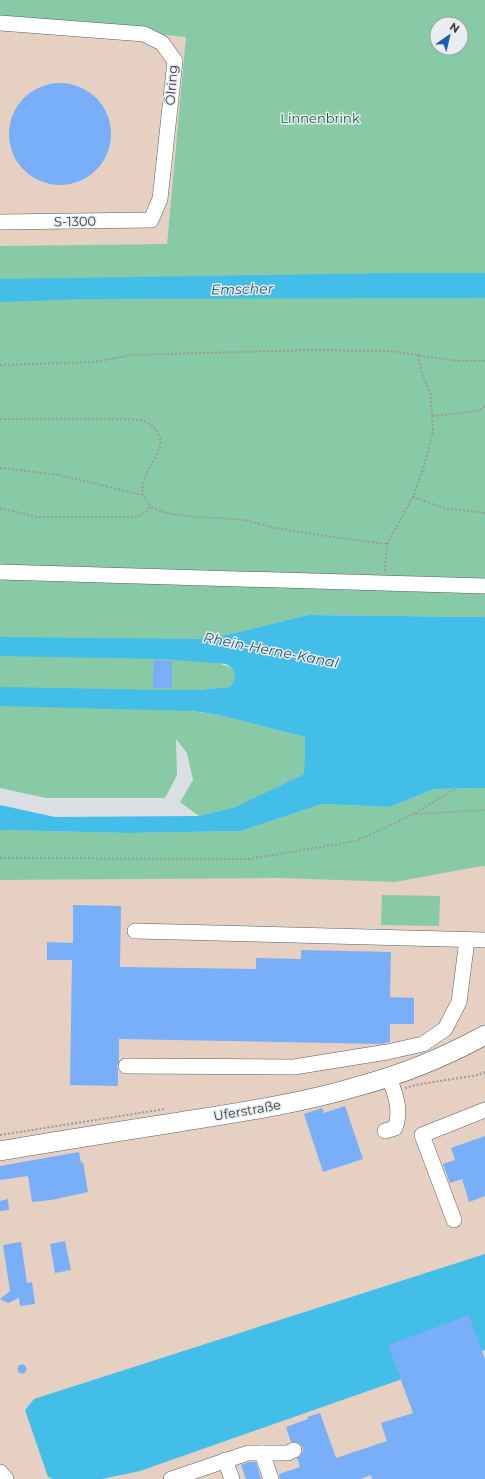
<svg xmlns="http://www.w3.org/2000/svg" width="485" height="1479" viewBox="0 0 485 1479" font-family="Montserrat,sans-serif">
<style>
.industrial{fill:#e5d0c2}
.green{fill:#87caa5;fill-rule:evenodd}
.water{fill:#42bee8}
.building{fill:#79aef8}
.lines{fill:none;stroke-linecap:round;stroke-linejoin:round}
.minor-casing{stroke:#5a5d61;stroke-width:16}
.major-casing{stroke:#5a5d61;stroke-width:20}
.path{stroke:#999c9f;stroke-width:2;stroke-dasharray:2 2;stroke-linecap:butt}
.minor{stroke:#fff;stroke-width:15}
.major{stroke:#fff;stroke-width:19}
.labels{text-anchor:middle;stroke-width:3;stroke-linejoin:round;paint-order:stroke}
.street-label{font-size:13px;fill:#3a3b3d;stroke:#e9ecf0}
.park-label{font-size:13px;fill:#095b3a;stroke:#e9ecf0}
.water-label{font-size:14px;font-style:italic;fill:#26586a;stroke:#e9ecf0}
</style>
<rect width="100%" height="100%" fill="#dbdfe3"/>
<g class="industrial">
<polygon points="0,19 186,37 167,244 0,246"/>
<polygon points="485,866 485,1479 0,1479 0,880 279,878 395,882 476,867"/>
</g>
<g class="green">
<path d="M 0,0 L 485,0 L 485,617 L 308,615 L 226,635 L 195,639 L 164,640 L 163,659 C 183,660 217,659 233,669 L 235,678 L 230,687 L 196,690 L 163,690 L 192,711 L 219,715 L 305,737 L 304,774 L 235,807 L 199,816 L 180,802 L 193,780 L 187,753 L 176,739 L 177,775 L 165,798 L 46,798 L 0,788 L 0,246 L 167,244 L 186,37 L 0,19 ZM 437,24 L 461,24 L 461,48 L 437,48 Z"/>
<polygon points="485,788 485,866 476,867 395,882 279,878 0,880 0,830 129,833 241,831 322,804 390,807 434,789"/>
<polygon points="382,895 440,896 439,926 381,925"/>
</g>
<g class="water">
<polygon points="398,273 485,273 485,298 84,299 0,302 0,279"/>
<polygon points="308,615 485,617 485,788 434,789 390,807 322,804 241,831 129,833 0,830 0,805 55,817 199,816 235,807 304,774 305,737 219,715 193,711 0,706 0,687 163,690 196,690 230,687 235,678 233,669 226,664 163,659 0,656 0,637 195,639 226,635"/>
<polygon points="485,1254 485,1350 140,1471 102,1479 53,1479 48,1477 25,1410 34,1399"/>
</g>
<g class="building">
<circle cx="60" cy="134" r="51"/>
<polygon points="154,660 172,661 172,688 153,688"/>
<polygon points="73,905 121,906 120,967 256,969 256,958 301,959 301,950 391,952 390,997 414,998 414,1024 390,1024 390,1042 381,1044 119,1039 119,1061 117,1066 118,1071 118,1086 70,1085 72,960 47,960 47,942 73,943"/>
<polygon points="345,1106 363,1159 323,1172 304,1114 322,1108 324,1113"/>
<polygon points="485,1136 485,1196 469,1202 462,1179 450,1183 443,1164 455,1160 451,1148"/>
<polygon points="79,1152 81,1163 83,1162 88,1192 51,1200 32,1202 28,1176 0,1180 0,1166"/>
<polygon points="8,1199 9,1210 0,1211 0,1201"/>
<polygon points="65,1241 71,1270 55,1273 50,1244"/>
<polygon points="21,1242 27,1283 32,1282 35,1304 20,1306 19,1298 8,1303 0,1299 10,1291 3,1245"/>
<polygon points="469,1315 485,1359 485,1479 372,1479 371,1475 361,1479 280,1479 279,1474 300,1467 297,1458 301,1455 303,1451 302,1446 299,1443 291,1442 286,1427 308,1419 307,1417 320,1413 336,1458 387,1441 381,1423 413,1413 388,1345"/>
<circle cx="22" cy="1369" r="4.5"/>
<polygon points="249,1462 256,1462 261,1479 246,1479 241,1465"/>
</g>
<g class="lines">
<defs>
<g id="minor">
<polyline points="0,23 144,34 162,43 175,61 160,199 151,220 0,222"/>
<polyline points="0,572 485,586"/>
<polyline points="135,931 485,940"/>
<polyline points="126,1066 294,1067 387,1052 423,1044 445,1029 459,1002 467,940"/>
<path d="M 385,1131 L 395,1128 C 402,1110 395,1094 389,1077"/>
<polyline points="454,1220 422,1135 485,1110"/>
<polyline points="262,1453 271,1479"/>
<polyline points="225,1460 232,1479"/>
<polyline points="0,1472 6,1479"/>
<polyline points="171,1479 248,1453 288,1453 294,1450"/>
</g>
<path id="major" d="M 0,1151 C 58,1141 115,1132 173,1123 C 235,1113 299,1104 359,1086 C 403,1074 445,1057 485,1035"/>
</defs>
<use href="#minor" class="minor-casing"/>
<use href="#major" class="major-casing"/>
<g class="path">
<polyline points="418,355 423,377 430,391 432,416 479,411 485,406"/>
<polyline points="0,365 94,362 131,355 311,350 391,351 457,361 485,361"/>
<path d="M 0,419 C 37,419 73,418 110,419 C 121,420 136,418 146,422 C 153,425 158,431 160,438 C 164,455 139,472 143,495"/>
<polyline points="0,468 59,475 143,495 151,507"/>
<polyline points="413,497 444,508 485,513"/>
<path d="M 0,508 L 37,517 L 132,517 L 141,515 L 151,507 C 171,519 219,517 244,520 C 255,522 265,526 276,528 C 313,534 350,540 387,544 L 385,572"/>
<polyline points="387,544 413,497 424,466 433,431 432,416"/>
<polyline points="415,813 455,789"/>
<polyline points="0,858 248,859 356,841 414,814 485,810"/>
<polyline points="405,1088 421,1084 478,1075 485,1072"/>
<polyline points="0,1135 165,1109"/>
</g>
<use href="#minor" class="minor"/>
<use href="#major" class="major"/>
</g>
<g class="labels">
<g class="street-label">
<text transform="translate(171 85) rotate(-86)" y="5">Ölring</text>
<text transform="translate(75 221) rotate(-1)" y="5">S-1300</text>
<text transform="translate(247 1110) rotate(-10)" y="5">Uferstraße</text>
</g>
<g class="park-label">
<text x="320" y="123">Linnenbrink</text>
</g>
<g class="water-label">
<text transform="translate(242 289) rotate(-1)" y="5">Emscher</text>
<text transform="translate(271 650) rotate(11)" y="5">Rhein-Herne-Kanal</text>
</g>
</g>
<g transform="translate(449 36) rotate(34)"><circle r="19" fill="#e9ecf0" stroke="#a3a5a8"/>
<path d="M0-3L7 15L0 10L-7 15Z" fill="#1e5cae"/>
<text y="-6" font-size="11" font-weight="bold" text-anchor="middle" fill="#3a3b3d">N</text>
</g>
</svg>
